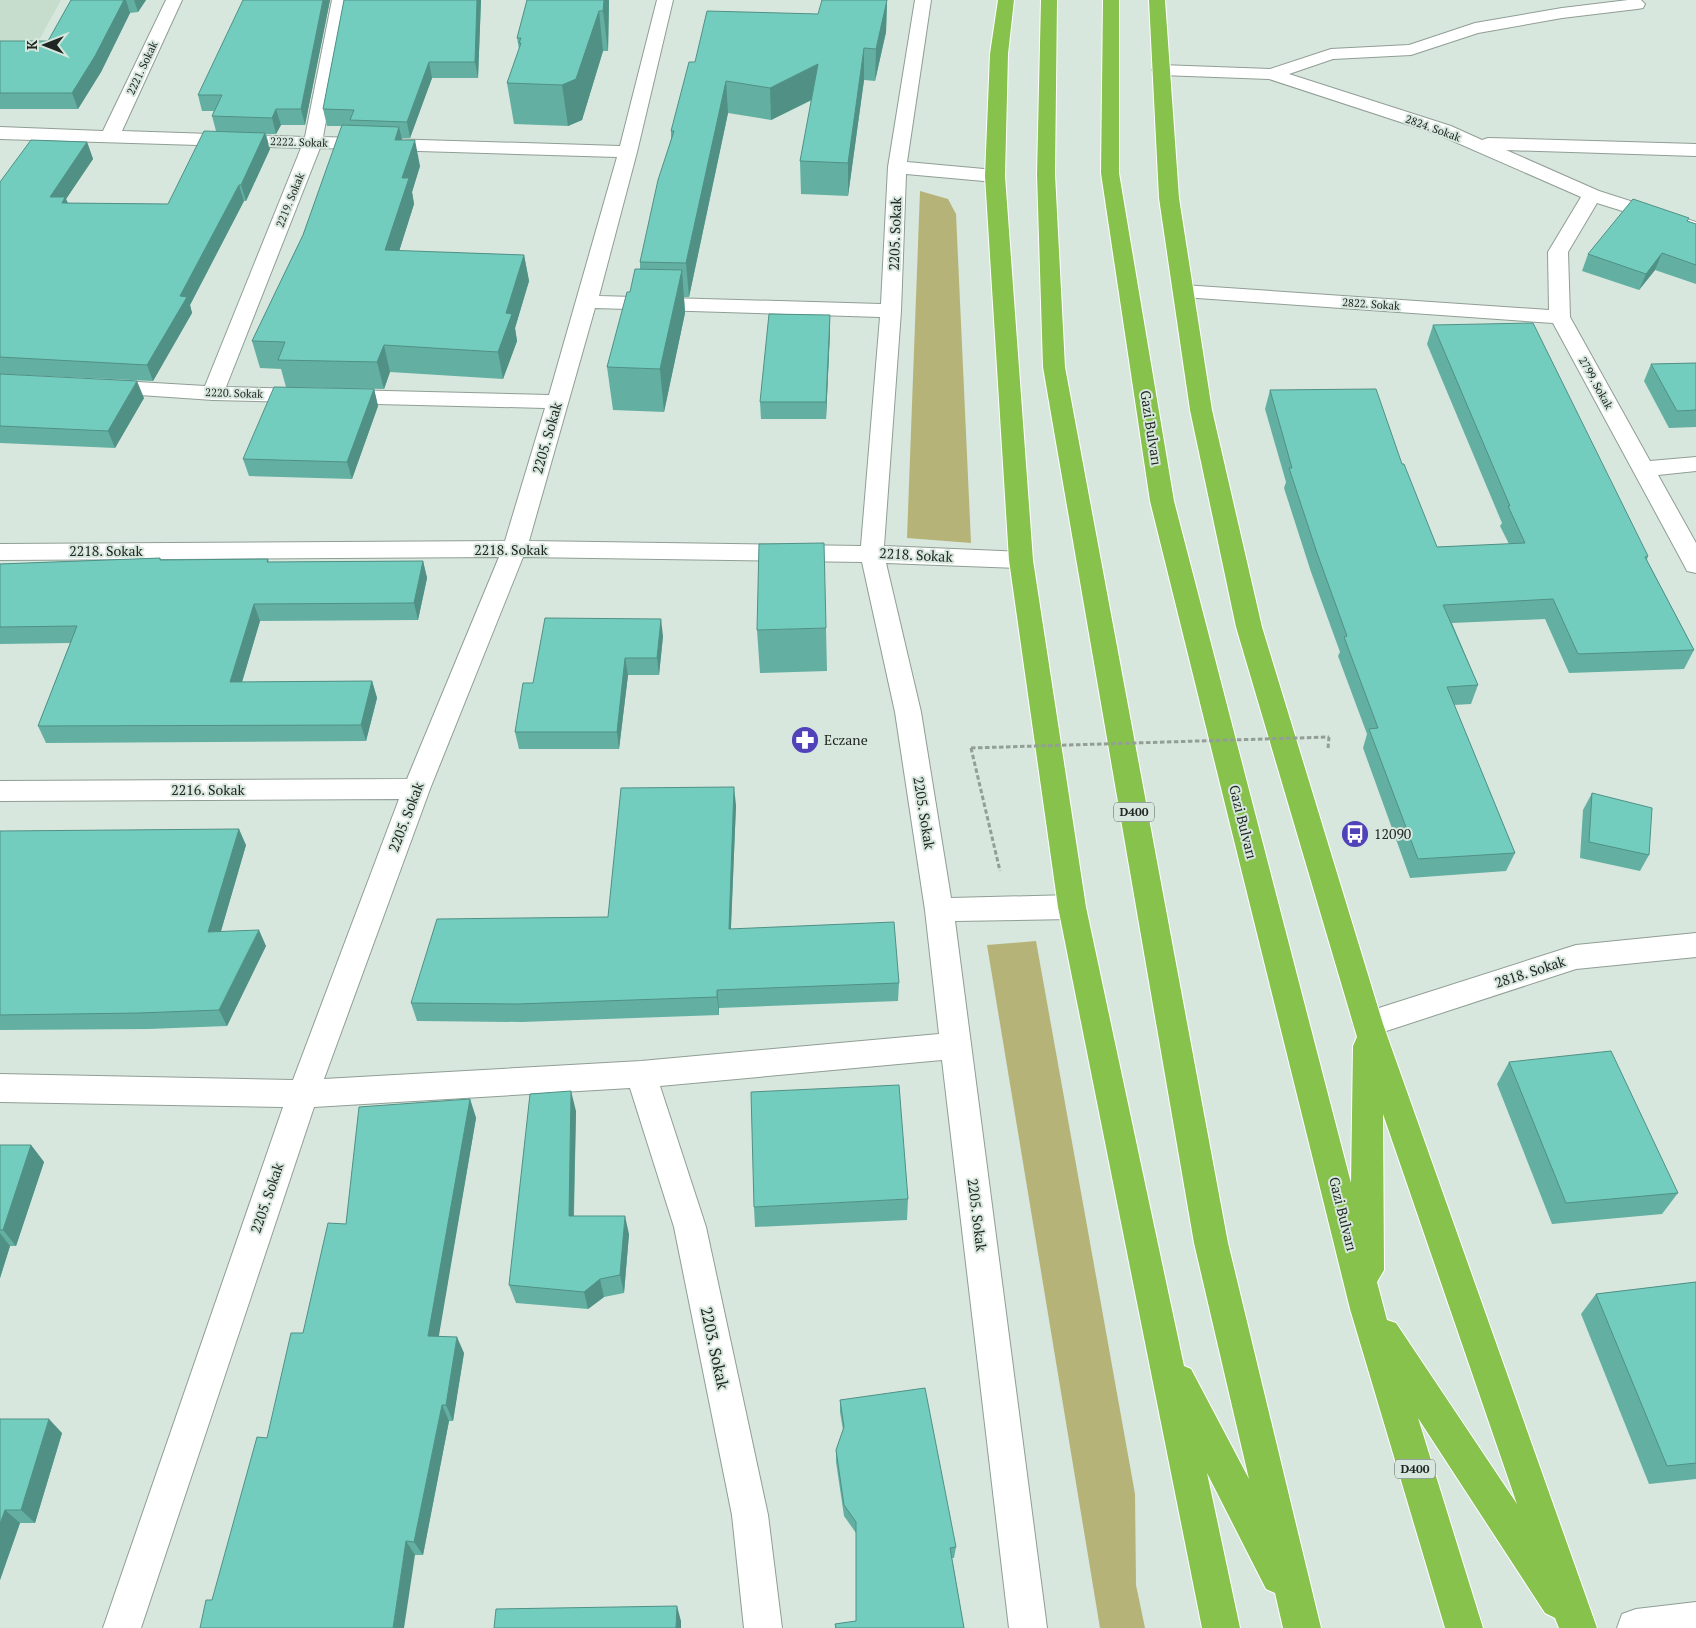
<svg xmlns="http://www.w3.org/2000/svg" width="1696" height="1628" viewBox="0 0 1696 1628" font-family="'PT Serif',serif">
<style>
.built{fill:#c6ddce}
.green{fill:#b5b378}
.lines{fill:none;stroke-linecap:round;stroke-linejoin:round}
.minor-casing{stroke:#909e95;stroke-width:2}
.highway-casing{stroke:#fff;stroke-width:2}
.path{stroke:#929e96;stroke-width:3;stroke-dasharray:4.5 2.5;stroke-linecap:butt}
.minor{fill:#fff;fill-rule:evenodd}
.highway{fill:#87c24c;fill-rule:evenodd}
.path-bridge{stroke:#929e96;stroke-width:3;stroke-dasharray:4.5 2.5;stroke-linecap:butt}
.wall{fill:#63b0a3}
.shaded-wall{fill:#509085}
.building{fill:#73cdbe;stroke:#509085}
.labels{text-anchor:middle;stroke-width:4;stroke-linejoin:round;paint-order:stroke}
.far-street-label{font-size:11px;fill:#202622;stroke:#d7e7dd}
.shield{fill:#d7e7dd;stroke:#57605a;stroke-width:1}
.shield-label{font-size:12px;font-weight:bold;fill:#202622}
.street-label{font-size:14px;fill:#202622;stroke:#d7e7dd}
.poi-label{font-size:14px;fill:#202622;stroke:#d7e7dd;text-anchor:start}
.near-street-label{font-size:16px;fill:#202622;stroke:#d7e7dd}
</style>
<rect width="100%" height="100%" fill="#d7e7dd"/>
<polygon class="built" points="0,0 61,0 37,44 0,44"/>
<g class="green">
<polygon points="920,191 948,199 956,214 971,543 907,538"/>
<polygon points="1036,941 1135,1494 1136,1585 1145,1628 1100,1628 987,945"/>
</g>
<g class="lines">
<defs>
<g id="minor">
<path d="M 166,0 L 182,0 L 122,131 L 305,137 L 332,0 L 348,0 L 323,137 L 620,146 L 657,0 L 673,0 L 637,152 L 599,296 L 881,304 L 888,167 L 915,0 L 931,0 L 907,162 L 995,170 L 1002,172 L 1005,176 L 1002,180 L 995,182 L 906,174 L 901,311 L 884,546 L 1021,552 L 1030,554 L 1033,560 L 1030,566 L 1021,568 L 886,563 L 921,712 L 951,898 L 1072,895 L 1082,899 L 1086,907 L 1082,915 L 1072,919 L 955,921 L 1047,1628 L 1009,1628 L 942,1060 L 660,1086 L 706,1227 L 768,1515 L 782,1628 L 744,1628 L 732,1515 L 674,1227 L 630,1088 L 314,1107 L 141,1628 L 103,1628 L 283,1107 L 0,1102 L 0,1074 L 293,1080 L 399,799 L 0,801 L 0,781 L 407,779 L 499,557 L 0,560 L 0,544 L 505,541 L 545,408 L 213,400 L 96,392 L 93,387 L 96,382 L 104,380 L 205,386 L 301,148 L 0,139 L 0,127 L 103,131 ZM 320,148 L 617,157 L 549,395 L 226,387 ZM 595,308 L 880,317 L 861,546 L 529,541 ZM 523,557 L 862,562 L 895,712 L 925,910 L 939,1034 L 641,1061 L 324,1079 L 430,789 Z"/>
<polygon points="1628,0 1641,0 1645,4 1643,8 1637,9 1562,18 1478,33 1411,55 1333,59 1289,74 1451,126 1482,140 1488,138 1696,144 1696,156 1506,150 1599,191 1696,222 1696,234 1597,203 1568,252 1570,317 1650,461 1696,457 1696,471 1658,475 1696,543 1696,573 1687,571 1684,565 1553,323 1183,297 1176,295 1173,291 1176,287 1183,285 1549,310 1548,252 1581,197 1437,134 1269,79 1161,75 1155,74 1152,70 1155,66 1161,65 1270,69 1331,49 1409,45 1475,23 1562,8"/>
<polygon points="1696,933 1696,957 1576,969 1368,1037 1357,1033 1353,1024 1357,1015 1576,945"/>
<polygon points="1696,1602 1696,1628 1617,1628 1622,1614 1636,1609"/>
</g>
<g id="highway">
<polygon points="998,0 1014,0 1008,54 1005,176 1033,560 1086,907 1184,1366 1191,1369 1249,1479 1194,1243 1043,367 1037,174 1041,0 1057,0 1055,174 1065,367 1228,1243 1321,1628 1283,1628 1275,1593 1266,1589 1207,1473 1240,1628 1202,1628 1058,907 1009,560 985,176 990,54"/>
<path d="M 1103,0 L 1119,0 L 1119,173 L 1174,501 L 1351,1183 L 1353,1046 L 1357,1037 L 1236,627 L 1190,410 L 1159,198 L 1149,0 L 1165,0 L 1179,198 L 1212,410 L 1262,627 L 1383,1024 L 1597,1628 L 1559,1628 L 1555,1618 L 1545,1613 L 1418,1418 L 1483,1628 L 1445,1628 L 1350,1309 L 1150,501 L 1101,173 ZM 1383,1114 L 1517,1504 L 1396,1323 L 1387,1320 L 1377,1282 L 1384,1270 Z"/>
</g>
</defs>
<use href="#minor" class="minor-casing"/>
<use href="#highway" class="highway-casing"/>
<g class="path">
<polyline points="971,748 1000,871"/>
<polyline points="1328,748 1329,737"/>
</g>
<use href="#minor" class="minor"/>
<use href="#highway" class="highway"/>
<polyline class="path-bridge" points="971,748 1329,737"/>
</g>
<g class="wall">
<polygon points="71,0 146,0 138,12 130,13 101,72 78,109 0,109 0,41 48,41"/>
<polygon points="330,0 305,125 281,125 276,134 266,134 270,149 246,201 244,201 190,305 192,313 153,381 0,374 0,182 87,142 93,159 66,199 68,203 168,204 216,131 212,116 214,111 202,111 198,95"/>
<polygon points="344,0 481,0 478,78 432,78 410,138 402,138 402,140 420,166 412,192 414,204 399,251 524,255 529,281 515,328 517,341 503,379 390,372 384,389 286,387 281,369 260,368 252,341 303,235 342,126 327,126 323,109"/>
<polygon points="527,0 609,0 608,51 603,51 582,120 568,126 514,124 507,83 519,49 517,38"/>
<polygon points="887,0 886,32 875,81 864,80 848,196 801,194 800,161 812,100 771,120 728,113 689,297 684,297 685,313 664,412 613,410 607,367 630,292 640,269 640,262 671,139 671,131 695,62 818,14"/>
<polygon points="1688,221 1696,224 1696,284 1655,270 1639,290 1582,271 1588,254"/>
<polygon points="830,315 830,331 826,419 761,419 760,402"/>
<polygon points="1433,325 1648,556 1647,560 1694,650 1684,669 1569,673 1545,619 1452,623 1478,685 1471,704 1454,705 1515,853 1506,871 1410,878 1363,748 1367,734 1338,656 1340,652 1311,572 1284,488 1286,482 1265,409 1270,390 1402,464 1437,547 1509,544 1500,526 1502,523 1427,344"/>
<polygon points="1696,363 1696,427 1669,428 1644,381 1651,364"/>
<polygon points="0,374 144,398 115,448 0,443"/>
<polygon points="374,389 378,406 352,479 249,476 243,459"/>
<polygon points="160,558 161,560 268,559 269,562 423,561 427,578 418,620 260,621 242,682 372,681 377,698 366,741 46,743 38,726 70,643 0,644 0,564"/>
<polygon points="826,628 827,671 760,673 757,630"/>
<polygon points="663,636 659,675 628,675 619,749 519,749 515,732 533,683"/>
<polygon points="1592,793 1649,855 1640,871 1580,858 1583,810"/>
<polygon points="736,805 731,929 899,983 898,1001 719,1008 719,1015 522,1022 417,1021 411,1003 608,917"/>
<polygon points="0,831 246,845 221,931 266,946 227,1026 148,1029 0,1030"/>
<polygon points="1509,1062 1678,1193 1662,1214 1552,1224 1497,1084"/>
<polygon points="470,1099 476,1118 438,1337 464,1353 453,1421 449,1421 423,1555 415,1555 212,1600 303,1333 346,1224"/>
<polygon points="576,1111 574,1216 629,1234 624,1293 604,1297 588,1309 516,1303 509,1285"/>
<polygon points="0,1145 31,1145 44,1162 16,1246 10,1246 0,1278"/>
<polygon points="908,1199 907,1220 755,1227 754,1207"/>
<polygon points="1696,1282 1696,1479 1649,1484 1581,1314 1596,1294"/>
<polygon points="840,1400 956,1547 954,1558 952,1558 964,1628 835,1628 835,1624 856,1621 856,1533 844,1516 836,1462 836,1450 843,1430 840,1412"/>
<polygon points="0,1419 62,1433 35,1523 20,1523 0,1580"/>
</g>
<g class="shaded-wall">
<polygon points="124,0 126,0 130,13 101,72 78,109 72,93"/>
<polygon points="134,0 146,0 138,12"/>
<polygon points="323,0 330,0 305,125 301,109"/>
<polygon points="477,0 481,0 478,78 475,62"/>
<polygon points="604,0 609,0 608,51 603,11"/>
<polygon points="887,0 886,32 875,81 876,49"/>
<polygon points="599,11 603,51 582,120 568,126 562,85"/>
<polygon points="864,48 864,80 848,196 848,163"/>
<polygon points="429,62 432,78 410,138 407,122"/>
<polygon points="818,64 819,96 771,120 770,88"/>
<polygon points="726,81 728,113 689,297 686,263"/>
<polygon points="276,109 281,125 276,134 272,118"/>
<polygon points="399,127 405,152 395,140"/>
<polygon points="265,133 270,149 246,201 241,185"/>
<polygon points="415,140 420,166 412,192 414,204 391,277 385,250 402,178"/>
<polygon points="87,142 93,159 66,199 72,214 50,197"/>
<polygon points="239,185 244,201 190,305 192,313 153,381 147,365 180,296"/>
<polygon points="1662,253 1655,270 1639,290 1646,274"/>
<polygon points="524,255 529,281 515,328 517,341 503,379 498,352 506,313"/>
<polygon points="682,270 685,313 664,412 660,369"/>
<polygon points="830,315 830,331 826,419 826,402"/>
<polygon points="384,345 390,372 384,389 377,362"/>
<polygon points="137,381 144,398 115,448 108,431"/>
<polygon points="374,389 378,406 352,479 347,462"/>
<polygon points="423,561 427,578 418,620 414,603"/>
<polygon points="254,604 260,621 237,699 230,682"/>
<polygon points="661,619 663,636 659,675 657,658"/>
<polygon points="625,658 628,675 619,749 617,732"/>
<polygon points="372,681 377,698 366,741 361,725"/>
<polygon points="734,787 736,805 730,947 729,929"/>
<polygon points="239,829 246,845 216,948 208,932"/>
<polygon points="259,930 266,946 227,1026 219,1010"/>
<polygon points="717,990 719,1008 719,1015 717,997"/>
<polygon points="571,1091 576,1111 573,1234 569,1216"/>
<polygon points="470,1099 476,1118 436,1353 428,1336"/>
<polygon points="31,1145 44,1162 16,1246 3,1230"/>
<polygon points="625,1216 629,1234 624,1293 620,1275"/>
<polygon points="0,1233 10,1246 0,1278"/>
<polygon points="600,1279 604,1297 588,1309 584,1292"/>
<polygon points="457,1337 464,1353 453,1421 446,1405"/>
<polygon points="442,1405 449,1421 423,1555 414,1542"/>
<polygon points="49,1419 62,1433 35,1523 21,1510"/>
<polygon points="5,1510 20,1523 0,1580 0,1524"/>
<polygon points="406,1541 415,1555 404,1628 393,1628"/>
<polygon points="677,1606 681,1621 681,1628 676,1628"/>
</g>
<g class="building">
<polygon points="71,0 124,0 95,56 72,93 0,93 0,41 48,41"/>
<polygon points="243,0 323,0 301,109 276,109 272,118 212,116 222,95 198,95"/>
<polygon points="344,0 477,0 475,62 429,62 407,122 350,120 354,110 323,109"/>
<polygon points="527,0 604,0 603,11 599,11 576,79 562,85 507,83 521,43 519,43 521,38 517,38"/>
<polygon points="822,0 887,0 876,49 864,48 848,163 800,161 818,64 770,88 726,81 686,263 640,262 658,180 674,131 671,131 689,62 695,62 707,11 818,14"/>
<polygon points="342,125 399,127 395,140 415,140 402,178 409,178 385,250 524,255 506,313 512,314 498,352 384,345 377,362 278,360 285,342 252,341 303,235"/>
<polygon points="204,131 265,133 241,185 239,185 180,296 187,297 147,365 0,357 0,182 31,140 87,142 50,197 65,197 62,203 168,204"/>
<polygon points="1633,199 1689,218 1687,221 1696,224 1696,265 1662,253 1646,274 1588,254"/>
<polygon points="635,269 682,270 660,369 607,367 627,292 630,292"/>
<polygon points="769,314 830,315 826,402 760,402"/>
<polygon points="1533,323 1648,556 1645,557 1694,650 1578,654 1553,599 1443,605 1478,685 1447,687 1515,853 1418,859 1369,729 1378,728 1344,637 1347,636 1317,553 1289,468 1292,468 1270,390 1376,389 1402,464 1404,464 1437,547 1525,543 1508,506 1510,506 1433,325"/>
<polygon points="1696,363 1696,410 1677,411 1651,364"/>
<polygon points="0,374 137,381 108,431 0,426"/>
<polygon points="274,387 374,389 347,462 243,459"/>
<polygon points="824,543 826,628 757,630 759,544"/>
<polygon points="160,558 160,560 268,559 267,562 423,561 414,603 254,604 230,682 372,681 361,725 38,726 77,626 0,627 0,564"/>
<polygon points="545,618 661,619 657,658 625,658 617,732 515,732 523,683 533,683"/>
<polygon points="734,787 729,929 894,922 899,983 717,990 717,997 518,1004 411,1003 437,919 608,917 621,788"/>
<polygon points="1592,793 1652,808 1649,855 1589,842"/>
<polygon points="239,829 208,932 259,930 219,1010 139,1013 0,1015 0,831"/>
<polygon points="1611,1051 1678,1193 1566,1203 1509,1062"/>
<polygon points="899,1085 908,1199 754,1207 751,1092"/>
<polygon points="571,1091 569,1216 625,1216 620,1275 600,1279 584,1292 509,1285 530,1094"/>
<polygon points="470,1099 428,1336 457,1337 446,1405 442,1405 414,1542 406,1541 393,1628 200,1628 206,1600 212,1600 257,1437 267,1438 291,1333 303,1333 328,1223 346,1224 359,1107"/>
<polygon points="0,1145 31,1145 3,1230 0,1230"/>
<polygon points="1696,1282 1696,1463 1667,1466 1596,1294"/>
<polygon points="925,1388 956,1547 950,1548 964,1628 836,1628 835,1624 856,1621 856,1522 844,1505 836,1450 844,1427 840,1400"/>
<polygon points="0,1419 49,1419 21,1510 5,1510 0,1524"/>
<polygon points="677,1606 676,1628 494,1628 496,1609"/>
</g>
<defs>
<symbol id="pharmacy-disc" viewBox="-11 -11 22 22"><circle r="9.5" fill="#5042b9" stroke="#d7e7dd"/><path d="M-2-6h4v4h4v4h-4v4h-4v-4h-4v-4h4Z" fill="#fff"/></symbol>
<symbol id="bus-disc" viewBox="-11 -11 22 22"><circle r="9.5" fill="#5042b9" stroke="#d7e7dd"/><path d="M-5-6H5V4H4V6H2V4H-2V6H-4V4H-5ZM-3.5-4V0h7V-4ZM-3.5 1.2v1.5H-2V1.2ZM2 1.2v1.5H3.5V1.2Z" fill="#fff"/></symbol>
</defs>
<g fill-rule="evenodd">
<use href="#pharmacy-disc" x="789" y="724" width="32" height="32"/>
<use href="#bus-disc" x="1339" y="818" width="32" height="32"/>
</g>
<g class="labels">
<g class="far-street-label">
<text transform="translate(142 68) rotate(-65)" y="4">2221. Sokak</text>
<text transform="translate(1433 128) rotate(20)" y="4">2824. Sokak</text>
<text transform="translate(299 142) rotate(2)" y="4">2222. Sokak</text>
<text transform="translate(290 200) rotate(-68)" y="4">2219. Sokak</text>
<text transform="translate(1371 304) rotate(4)" y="4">2822. Sokak</text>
<text transform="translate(1596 383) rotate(61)" y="4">2799. Sokak</text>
<text transform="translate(234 393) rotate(2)" y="4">2220. Sokak</text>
</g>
<g class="shield">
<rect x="1114" y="802.5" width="40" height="19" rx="4"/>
<rect x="1395" y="1459.5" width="40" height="19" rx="4"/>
</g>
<g class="shield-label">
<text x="1134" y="816">D400</text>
<text x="1415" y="1473">D400</text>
</g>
<g class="street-label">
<text transform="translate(895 234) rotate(-88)" y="5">2205. Sokak</text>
<text transform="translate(1151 428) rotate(81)" y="5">Gazi Bulvarı</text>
<text transform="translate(547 438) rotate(-74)" y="5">2205. Sokak</text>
<text x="511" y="555">2218. Sokak</text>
<text x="106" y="556">2218. Sokak</text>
<text transform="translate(916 555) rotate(3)" y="5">2218. Sokak</text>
<text x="208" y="795">2216. Sokak</text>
<text transform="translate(924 813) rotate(81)" y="5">2205. Sokak</text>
<text transform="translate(406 817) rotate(-69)" y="5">2205. Sokak</text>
<text transform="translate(1243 822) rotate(76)" y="5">Gazi Bulvarı</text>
<text transform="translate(1530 972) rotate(-18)" y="5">2818. Sokak</text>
<text transform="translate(267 1198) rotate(-71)" y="5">2205. Sokak</text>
<text transform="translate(1343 1214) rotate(76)" y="5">Gazi Bulvarı</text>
<text transform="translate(977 1215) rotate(83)" y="5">2205. Sokak</text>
</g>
<g class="poi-label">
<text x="824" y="745">Eczane</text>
<text x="1374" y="839">12090</text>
</g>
<g class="near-street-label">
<text transform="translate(715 1348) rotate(78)" y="6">2203. Sokak</text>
</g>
</g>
<g transform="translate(45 45) rotate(270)" stroke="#d7e7dd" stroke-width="4" paint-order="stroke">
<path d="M0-4L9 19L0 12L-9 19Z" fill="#202622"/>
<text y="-8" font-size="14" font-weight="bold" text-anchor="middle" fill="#202622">K</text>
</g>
</svg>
